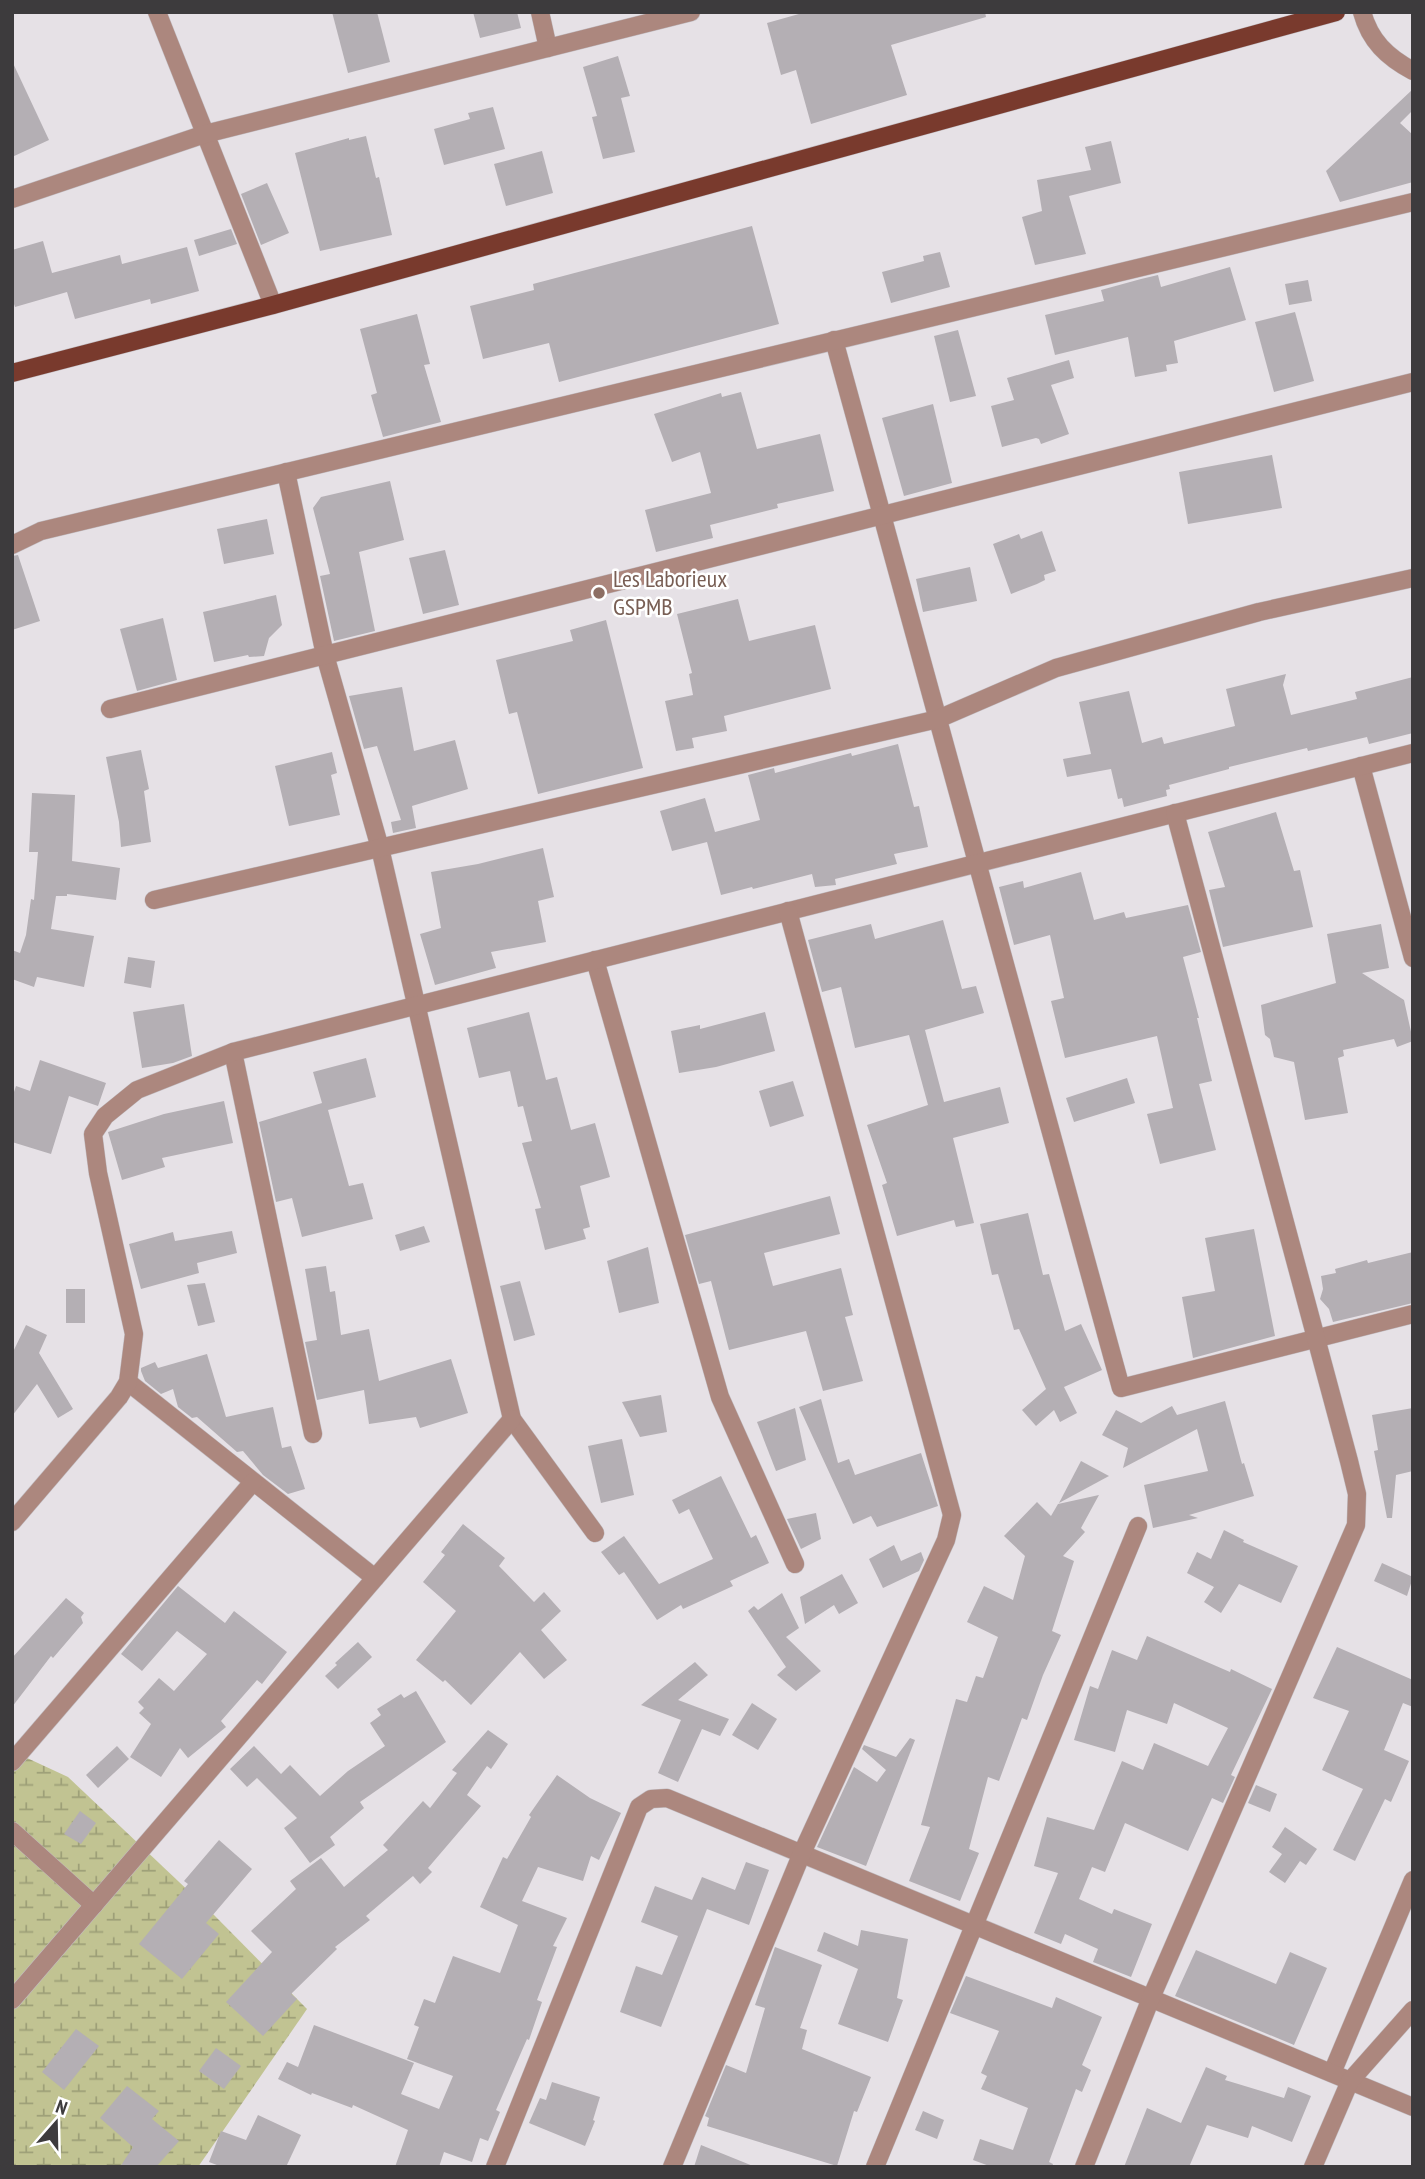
<svg xmlns="http://www.w3.org/2000/svg" width="1425" height="2179" viewBox="0 0 1425 2179" font-family="'PT Sans Narrow',sans-serif">
<style>
.wetland{fill:url(#wetland-marsh)}
.building{fill:#b4afb4}
.lines{fill:none;stroke-linecap:round;stroke-linejoin:round}
.minor-casing{stroke:#c1bcc1;stroke-width:19}
.major-casing{stroke:#c1bcc1;stroke-width:19}
.minor{stroke:#ac877e;stroke-width:18}
.major{stroke:#793a2d;stroke-width:18}
.education-dot{fill:#8d6e63;stroke:#fff;stroke-width:2.5}
.labels{text-anchor:middle;stroke-width:5;stroke-linejoin:round;paint-order:stroke}
.education-label{font-size:24px;fill:#785e54;stroke:#fff;text-anchor:start}
</style>
<defs>
<pattern id="wetland-marsh" width="20" height="14" patternUnits="userSpaceOnUse" patternTransform="scale(1.75)"><rect width="20" height="14" fill="#c1c392"/><path d="M1 5h8M5 5V1M11 12h8M15 12V8" fill="none" stroke="#9ea078"/></pattern>
</defs>
<rect width="100%" height="100%" fill="#e6e1e6"/>
<polygon class="wetland" points="12,1751 68,1777 214,1915 307,2009 198,2167 12,2167"/>
<g class="building">
<polygon points="332,12 377,12 390,62 348,73"/>
<polygon points="473,12 517,12 521,28 480,38"/>
<polygon points="806,12 985,12 986,17 891,45 907,95 811,124 796,70 781,75 767,23"/>
<polygon points="618,56 630,96 621,98 635,152 603,159 592,117 597,116 583,67"/>
<polygon points="12,61 49,140 12,157"/>
<polygon points="1413,89 1413,110 1400,123 1413,135 1413,182 1340,202 1326,171"/>
<polygon points="493,107 505,149 444,165 434,129 470,119 468,113"/>
<polygon points="366,136 376,178 379,177 392,235 320,251 295,153 349,138 349,140"/>
<polygon points="1111,141 1121,183 1069,196 1086,254 1035,265 1022,217 1042,211 1037,180 1091,170 1085,147"/>
<polygon points="542,151 553,193 506,206 494,164"/>
<polygon points="267,183 289,233 261,245 241,194"/>
<polygon points="752,226 779,324 559,382 549,343 483,359 470,306 534,290 533,284"/>
<polygon points="231,229 237,244 199,256 194,240"/>
<polygon points="43,241 52,273 120,255 122,264 187,247 199,291 151,304 150,299 75,319 67,292 15,307 12,298 12,250"/>
<polygon points="940,252 950,287 891,303 882,272 924,261 923,256"/>
<polygon points="1230,267 1246,320 1174,341 1178,363 1166,365 1167,371 1135,377 1128,337 1055,355 1045,315 1104,301 1101,290 1141,279 1158,275 1161,287"/>
<polygon points="1308,280 1312,301 1289,305 1285,284"/>
<polygon points="1295,312 1314,381 1274,392 1255,322"/>
<polygon points="417,314 430,364 424,365 441,422 383,437 371,395 377,393 360,329"/>
<polygon points="958,330 976,396 950,402 934,336"/>
<polygon points="1069,360 1074,378 1051,385 1069,434 1041,444 1039,439 1036,438 1002,447 991,406 1014,400 1007,378"/>
<polygon points="741,392 757,449 820,434 834,491 777,504 778,508 710,525 713,538 656,552 645,510 711,493 700,452 672,462 654,414 721,393 722,397"/>
<polygon points="933,404 952,483 904,496 882,418"/>
<polygon points="1272,455 1282,508 1188,524 1179,472"/>
<polygon points="390,481 404,540 359,552 375,631 334,641 320,576 330,574 313,508 321,497"/>
<polygon points="267,519 274,554 224,564 217,529"/>
<polygon points="1042,531 1056,571 1044,575 1045,580 1037,584 1011,594 993,544 1019,534 1021,539"/>
<polygon points="445,550 459,605 423,614 409,558"/>
<polygon points="18,555 40,621 12,630 12,556"/>
<polygon points="970,567 977,601 923,612 916,579"/>
<polygon points="276,595 282,625 269,638 264,656 249,657 248,655 214,662 203,612"/>
<polygon points="738,599 749,641 815,625 831,689 724,716 727,731 692,738 694,748 676,751 665,701 693,695 689,674 692,673 677,614"/>
<polygon points="163,618 177,680 137,691 120,629"/>
<polygon points="606,620 643,768 538,794 517,712 509,714 496,660 573,641 570,630"/>
<polygon points="1286,674 1283,685 1291,715 1357,699 1355,692 1413,677 1413,733 1369,744 1367,737 1308,751 1307,748 1229,767 1229,769 1169,785 1170,789 1166,790 1167,796 1124,807 1122,798 1118,799 1111,769 1067,777 1063,759 1091,754 1079,702 1129,691 1142,743 1162,737 1164,744 1235,726 1226,689"/>
<polygon points="402,687 414,751 455,740 468,789 412,806 416,828 393,833 391,822 401,820 377,746 364,749 349,696"/>
<polygon points="898,744 914,807 919,806 928,847 894,854 897,864 835,879 836,885 815,887 812,874 753,889 752,887 721,895 707,842 672,851 660,811 705,798 715,832 760,820 748,775 774,768 775,773 851,753 852,756"/>
<polygon points="141,750 149,789 144,791 151,842 121,847 119,822 106,757"/>
<polygon points="332,752 337,773 331,775 340,815 289,826 275,766"/>
<polygon points="32,793 75,795 72,861 120,868 116,900 67,894 67,896 56,896 51,929 94,936 84,987 37,977 34,987 12,979 12,950 20,953 26,935 31,899 34,900 38,852 29,852"/>
<polygon points="1276,812 1294,871 1300,870 1313,927 1223,947 1209,890 1225,887 1208,832"/>
<polygon points="543,848 554,897 538,901 546,942 491,952 496,968 435,985 420,934 441,928 431,872 478,864"/>
<polygon points="1081,872 1094,920 1124,912 1126,918 1188,905 1201,952 1183,957 1199,1018 1197,1018 1212,1081 1199,1084 1216,1150 1160,1164 1147,1114 1173,1108 1157,1036 1065,1058 1051,1001 1064,998 1050,935 1014,945 999,887 1023,881 1024,888"/>
<polygon points="943,920 962,989 976,986 984,1013 925,1030 944,1102 1000,1087 1009,1123 953,1138 974,1223 956,1227 954,1220 897,1236 882,1185 887,1183 867,1125 928,1105 909,1035 855,1048 841,987 822,992 808,940 871,924 875,939"/>
<polygon points="1381,924 1389,968 1362,973 1404,1000 1413,1041 1397,1047 1394,1039 1343,1050 1344,1056 1338,1058 1348,1113 1305,1120 1294,1062 1274,1057 1270,1039 1265,1035 1261,1005 1336,983 1327,934"/>
<polygon points="128,957 155,961 151,988 124,983"/>
<polygon points="184,1004 192,1056 173,1063 142,1068 133,1012"/>
<polygon points="529,1012 546,1080 557,1077 571,1130 595,1123 610,1177 580,1186 590,1227 583,1229 586,1239 545,1250 535,1209 541,1208 522,1143 532,1141 523,1106 518,1107 510,1071 479,1078 467,1028"/>
<polygon points="765,1012 775,1051 716,1067 679,1073 671,1031 700,1025 700,1029"/>
<polygon points="366,1058 376,1097 328,1110 349,1186 363,1183 373,1219 302,1237 292,1198 276,1202 259,1122 322,1103 313,1072"/>
<polygon points="40,1060 106,1083 98,1106 69,1096 51,1154 12,1142 12,1098 16,1086 30,1091"/>
<polygon points="1127,1078 1135,1103 1074,1122 1066,1098"/>
<polygon points="793,1081 804,1116 770,1127 759,1091"/>
<polygon points="224,1101 233,1143 162,1158 165,1167 122,1180 108,1132 164,1114"/>
<polygon points="830,1196 840,1234 764,1253 773,1286 841,1268 853,1315 845,1317 863,1381 823,1391 806,1331 729,1350 711,1281 699,1284 685,1235"/>
<polygon points="1028,1213 1043,1275 1049,1274 1065,1331 1081,1324 1102,1370 1064,1387 1077,1413 1060,1422 1054,1410 1036,1426 1022,1410 1046,1389 1019,1329 1014,1330 998,1274 992,1275 980,1224"/>
<polygon points="424,1226 430,1242 400,1251 395,1235"/>
<polygon points="1254,1229 1275,1336 1193,1358 1182,1297 1215,1291 1205,1238"/>
<polygon points="232,1231 237,1253 197,1263 199,1273 141,1289 129,1244 173,1232 175,1241"/>
<polygon points="648,1247 659,1303 619,1313 607,1261"/>
<polygon points="1413,1252 1413,1303 1333,1322 1329,1309 1320,1299 1323,1289 1321,1276 1336,1273 1335,1269 1367,1260 1368,1263"/>
<polygon points="326,1266 330,1292 335,1291 341,1335 369,1329 379,1381 451,1359 468,1413 420,1428 416,1417 369,1424 364,1390 317,1400 305,1342 317,1340 305,1269"/>
<polygon points="520,1281 535,1335 514,1341 500,1286"/>
<polygon points="205,1283 215,1322 198,1326 187,1285"/>
<rect x="66" y="1289" width="19" height="34"/>
<polygon points="26,1325 47,1335 39,1353 73,1409 58,1418 37,1384 12,1416 12,1354"/>
<polygon points="207,1354 226,1417 273,1407 282,1448 291,1446 305,1489 288,1494 263,1475 243,1451 237,1452 197,1417 192,1418 178,1407 173,1389 161,1394 145,1381 141,1371 141,1368 155,1362 158,1368"/>
<polygon points="661,1395 667,1432 640,1437 622,1402"/>
<polygon points="821,1399 838,1463 849,1459 855,1475 921,1453 938,1506 877,1527 871,1516 853,1524 799,1407"/>
<polygon points="1225,1401 1242,1464 1244,1463 1254,1496 1189,1515 1198,1518 1153,1528 1144,1485 1208,1471 1197,1429 1123,1468 1128,1448 1102,1435 1116,1410 1141,1423 1172,1406 1177,1415"/>
<polygon points="795,1408 806,1460 776,1471 757,1422"/>
<polygon points="1413,1408 1413,1471 1396,1475 1392,1518 1387,1518 1374,1451 1378,1450 1372,1415"/>
<polygon points="622,1439 634,1495 601,1503 588,1446"/>
<polygon points="1081,1461 1109,1476 1059,1503"/>
<polygon points="721,1476 751,1538 756,1535 769,1563 730,1581 733,1586 683,1609 681,1605 657,1620 624,1572 619,1575 601,1552 624,1536 659,1584 713,1559 689,1509 679,1514 672,1500"/>
<polygon points="1099,1495 1081,1528 1085,1532 1063,1556 1074,1561 1052,1631 1061,1635 1043,1675 1027,1720 1022,1718 999,1781 988,1777 969,1849 979,1853 960,1901 909,1881 930,1827 921,1825 956,1699 967,1702 976,1676 983,1678 998,1637 967,1622 984,1586 1013,1600 1025,1556 1004,1536 1037,1502 1051,1516 1058,1504"/>
<polygon points="816,1513 821,1539 801,1549 787,1519"/>
<polygon points="463,1524 505,1558 499,1566 534,1602 544,1592 561,1611 541,1630 567,1660 544,1679 520,1652 471,1705 445,1680 443,1682 416,1660 456,1611 423,1582 445,1555 441,1552"/>
<polygon points="1224,1530 1244,1540 1243,1542 1298,1566 1281,1603 1239,1584 1221,1613 1204,1602 1214,1587 1187,1573 1197,1552 1211,1559"/>
<polygon points="894,1545 901,1561 921,1552 924,1560 919,1571 883,1588 869,1559"/>
<polygon points="1382,1563 1413,1577 1407,1596 1374,1581"/>
<polygon points="842,1574 858,1603 839,1614 834,1605 805,1624 800,1597"/>
<polygon points="178,1586 225,1623 234,1611 287,1652 262,1684 257,1680 221,1721 226,1727 188,1758 180,1748 161,1777 130,1757 151,1724 139,1713 144,1708 138,1702 159,1678 174,1691 207,1654 177,1631 142,1671 121,1654"/>
<polygon points="782,1593 799,1628 786,1637 821,1671 796,1691 777,1675 786,1667 748,1611 754,1606 758,1610"/>
<polygon points="66,1598 84,1613 81,1617 83,1623 53,1658 51,1656 12,1707 12,1658"/>
<polygon points="1147,1636 1230,1672 1231,1669 1272,1689 1231,1775 1235,1777 1223,1803 1212,1798 1188,1851 1125,1823 1105,1872 1092,1867 1079,1899 1112,1914 1114,1909 1152,1924 1131,1977 1093,1962 1098,1949 1065,1934 1061,1944 1034,1933 1058,1873 1034,1866 1047,1817 1094,1830 1122,1761 1143,1770 1154,1743 1208,1766 1228,1728 1174,1703 1167,1724 1127,1710 1115,1752 1074,1740 1090,1686 1098,1689 1112,1650 1137,1660"/>
<polygon points="358,1642 372,1657 338,1689 325,1676 337,1665 335,1663"/>
<polygon points="1337,1647 1413,1680 1413,1707 1403,1703 1384,1750 1409,1761 1391,1802 1385,1799 1355,1861 1333,1850 1363,1789 1322,1770 1349,1711 1313,1698"/>
<polygon points="695,1662 708,1675 678,1700 729,1719 720,1736 702,1729 678,1782 658,1773 681,1720 641,1705"/>
<polygon points="416,1691 446,1742 360,1802 364,1808 330,1837 335,1845 310,1863 284,1828 297,1818 257,1778 247,1787 230,1769 254,1746 281,1774 290,1765 320,1796 348,1771 385,1746 370,1723 381,1715 377,1709 401,1694 404,1698"/>
<polygon points="752,1703 777,1719 758,1750 732,1735"/>
<polygon points="488,1730 508,1744 491,1769 487,1766 467,1795 481,1806 428,1868 432,1872 420,1884 413,1876 366,1916 370,1920 335,1947 337,1949 291,1994 297,1999 263,2036 226,2002 272,1952 251,1931 296,1889 290,1881 321,1858 344,1887 388,1850 383,1845 423,1801 430,1808 457,1773 452,1770"/>
<polygon points="910,1738 915,1740 866,1866 817,1847 854,1767 877,1782 886,1770 862,1749 864,1745 896,1757"/>
<polygon points="117,1746 129,1759 98,1788 86,1775"/>
<polygon points="557,1775 590,1798 621,1813 599,1860 591,1856 583,1881 538,1867 522,1901 567,1918 553,1946 557,1947 537,2000 542,2002 529,2040 527,2039 496,2110 500,2112 488,2141 480,2138 472,2162 444,2152 439,2167 395,2167 408,2130 353,2105 352,2108 312,2093 311,2095 278,2079 287,2062 298,2067 314,2025 414,2063 401,2094 439,2109 453,2076 407,2059 419,2027 414,2025 424,1999 435,2003 453,1956 500,1973 518,1925 480,1907 503,1857 507,1859 531,1817 529,1815"/>
<polygon points="1256,1785 1277,1794 1270,1812 1248,1803"/>
<polygon points="80,1811 96,1823 81,1844 64,1834"/>
<polygon points="1285,1827 1317,1849 1306,1865 1300,1861 1285,1883 1269,1872 1282,1854 1272,1847"/>
<polygon points="219,1840 252,1869 206,1923 219,1934 182,1979 139,1944 188,1884 184,1881"/>
<polygon points="746,1862 769,1870 749,1925 707,1909 661,2027 620,2012 636,1966 662,1975 678,1936 641,1922 655,1886 692,1900 702,1877 735,1890"/>
<polygon points="861,1930 908,1939 897,1998 903,2000 888,2042 838,2024 858,1969 817,1951 824,1932 858,1946"/>
<polygon points="775,1947 822,1965 800,2028 807,2030 802,2049 871,2077 857,2112 854,2111 837,2166 707,2126 709,2118 705,2116 726,2065 746,2073 765,2008 755,2005"/>
<polygon points="1196,1950 1276,1984 1290,1952 1327,1968 1294,2045 1175,1996"/>
<polygon points="966,1976 1052,2008 1056,1997 1102,2017 1082,2065 1091,2070 1082,2092 1076,2089 1049,2162 1053,2164 1052,2167 992,2167 973,2160 980,2139 1013,2150 1028,2108 981,2089 987,2076 981,2073 999,2031 950,2013"/>
<polygon points="76,2029 99,2046 64,2090 42,2072"/>
<polygon points="216,2048 241,2066 224,2089 199,2071"/>
<polygon points="1206,2067 1227,2076 1225,2080 1284,2098 1288,2087 1311,2096 1292,2142 1252,2126 1248,2138 1207,2125 1189,2167 1124,2167 1147,2108 1181,2123"/>
<polygon points="552,2082 600,2097 593,2120 595,2121 585,2146 529,2123 540,2098 546,2100"/>
<polygon points="127,2086 159,2111 152,2119 179,2141 156,2167 120,2167 133,2147 100,2118"/>
<polygon points="923,2111 944,2120 937,2139 915,2130"/>
<polygon points="258,2115 301,2135 286,2167 222,2167 209,2162 221,2131 246,2140"/>
<polygon points="701,2145 753,2166 753,2167 694,2167"/>
</g>
<g class="lines">
<defs>
<g id="minor">
<polyline points="157,12 273,305"/>
<polyline points="540,12 548,48"/>
<path d="M 1362,12 C 1370,41 1387,57 1413,71"/>
<polyline points="12,199 205,134 691,12"/>
<polyline points="834,340 1121,1388 1413,1314"/>
<polyline points="286,472 325,655 380,848 512,1419 595,1533"/>
<polyline points="12,545 41,531 1413,202"/>
<polyline points="110,709 1413,382"/>
<polyline points="1361,766 1413,958"/>
<polyline points="154,900 938,719 1056,668 1259,612 1413,578"/>
<polyline points="595,960 720,1397 795,1564"/>
<polyline points="233,1052 313,1434"/>
<polyline points="128,1382 375,1578"/>
<polyline points="12,1522 119,1397 128,1382 134,1334 98,1173 93,1134 105,1116 137,1090 233,1052 1413,753"/>
<polyline points="12,1762 253,1482"/>
<polyline points="12,1831 94,1905"/>
<polyline points="12,2000 512,1419"/>
<polyline points="1332,2073 1413,1880"/>
<polyline points="495,2167 639,1807 651,1799 667,1798 1413,2107"/>
<polyline points="672,2167 802,1853 946,1540 952,1515 788,911"/>
<polyline points="875,2167 1138,1526"/>
<polyline points="1084,2167 1151,1998 1356,1525 1357,1494 1349,1461 1175,813"/>
<polyline points="1313,2167 1350,2081 1413,2010"/>
</g>
<polyline id="major" points="12,373 273,305 1336,12"/>
</defs>
<use href="#minor" class="minor-casing"/>
<use href="#major" class="major-casing"/>
<use href="#minor" class="minor"/>
<use href="#major" class="major"/>
</g>
<circle class="education-dot" cx="599" cy="593" r="7"/>
<g class="labels">
<g class="education-label">
<text x="613" y="587">Les Laborieux<tspan x="613" dy="28">GSPMB</tspan></text>
</g>
</g>
<rect width="1425" height="2179" fill="none" stroke="#3d3b3d" stroke-width="28"/>
<g transform="translate(56 2123) rotate(20)" stroke="#ffffff" stroke-width="5" paint-order="stroke">
<path d="M0-5L12 26L0 18L-12 26Z" fill="#3d3b3d"/>
<text y="-10" font-size="19" font-weight="bold" text-anchor="middle" fill="#3d3b3d">N</text>
</g>
</svg>
